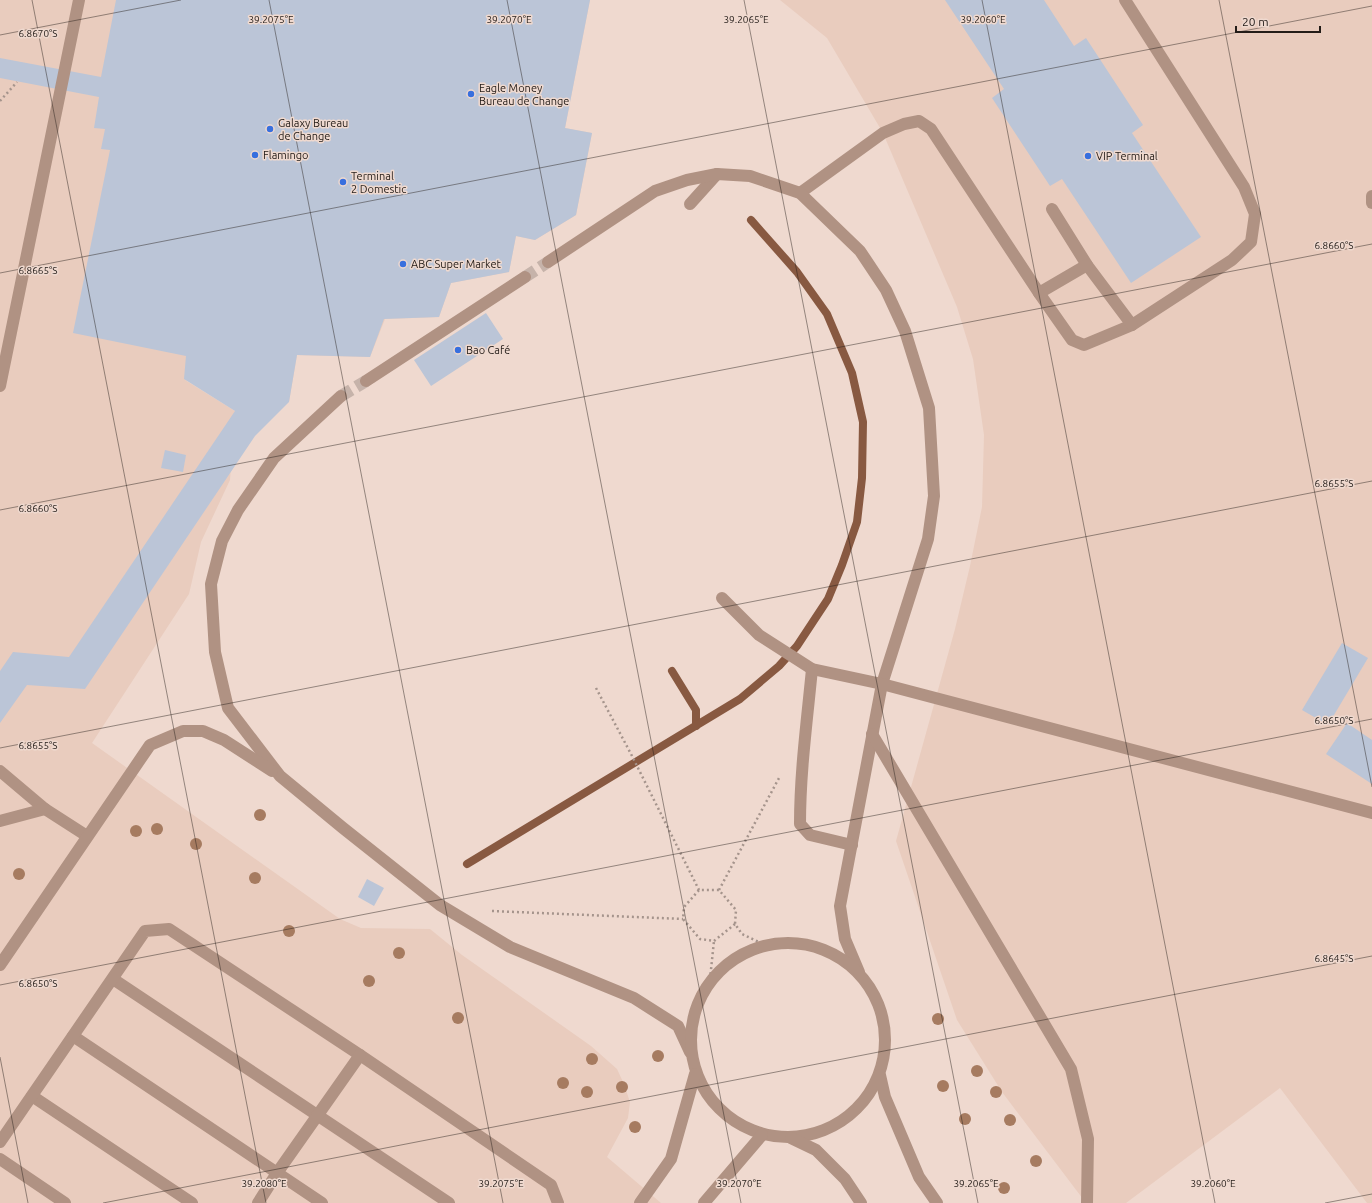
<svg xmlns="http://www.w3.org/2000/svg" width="1372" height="1203" viewBox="0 0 1372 1203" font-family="Ubuntu,sans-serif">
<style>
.built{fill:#e9ccbe}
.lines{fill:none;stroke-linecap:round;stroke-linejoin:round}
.stream{stroke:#885941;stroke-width:8}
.building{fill:#bbc5d7}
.minor-tunnel{stroke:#c6b3aa;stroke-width:12;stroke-dasharray:12 6;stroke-linecap:butt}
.path{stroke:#a5948c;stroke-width:2.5;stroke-dasharray:2 3;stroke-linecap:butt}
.minor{stroke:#b09283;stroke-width:12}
.tree{fill:#a67b60}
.ticks{fill:none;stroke:#231c18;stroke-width:1;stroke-opacity:0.45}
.poi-dot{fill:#386fde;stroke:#efd9cf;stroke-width:1.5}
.labels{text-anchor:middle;stroke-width:3;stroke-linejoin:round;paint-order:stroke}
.poi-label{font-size:11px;fill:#231c18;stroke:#efd9cf;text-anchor:start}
.ticks-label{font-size:10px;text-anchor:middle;fill:#231c18;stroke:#efd9cf;stroke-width:3;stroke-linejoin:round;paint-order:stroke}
</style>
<rect width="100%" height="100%" fill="#efd9cf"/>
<g class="built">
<polygon points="0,0 590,0 565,128 592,133 576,215 535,240 516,236 509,272 451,283 439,317 385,319 370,357 297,355 289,402 185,380 235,411 230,480 201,542 189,594 92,743 340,919 361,928 430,929 462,955 591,1046 617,1069 624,1084 630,1102 628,1118 607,1157 661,1203 0,1203"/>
<polygon points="780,0 1372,0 1372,1203 1367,1203 1280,1088 1126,1203 1086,1203 1002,1092 957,1020 896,841 955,629 970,566 982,507 984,435 973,359 957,307 883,133 827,38"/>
</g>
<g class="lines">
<g class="stream">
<polyline points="672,671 696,710 696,726"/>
<polyline points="467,864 740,699 779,666 797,646 828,599 842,565 857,522 862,478 863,422 852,373 827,314 797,272 751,220"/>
</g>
</g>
<g class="building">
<polygon points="116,0 590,0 565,128 592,133 576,215 535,240 516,236 509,272 451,283 439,317 384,319 370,357 297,355 289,402 255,436 85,689 27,685 0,723 0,671 13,652 69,657 235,411 184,379 186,356 73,333 110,150 101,149 105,129 94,128 99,97 0,78 0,58 101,77"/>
<polygon points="945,0 1044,0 1074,46 1086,38 1143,125 1132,133 1201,237 1131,283 1062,179 1050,186 992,98 1004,89"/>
<polygon points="486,313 503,339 431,386 414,360"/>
<polygon points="165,450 186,455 183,472 161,468"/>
<polygon points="1342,643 1368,658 1328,725 1302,710"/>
<polygon points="1347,723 1372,740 1372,784 1326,754"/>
<polygon points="367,879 384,888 374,906 358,897"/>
</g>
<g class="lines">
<g class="minor-tunnel">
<polyline points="525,277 548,262"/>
<polyline points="341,396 366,381"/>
</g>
<g class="path">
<polyline points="0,101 17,82"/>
<polyline points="596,688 631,754 699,890"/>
<polyline points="719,890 779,778"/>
<polyline points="492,911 683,919"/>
<polyline points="735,924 714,941 700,939 683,919 684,907 699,890 719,890 736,910 735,924 742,934 765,945"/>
<polyline points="710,979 714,941"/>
</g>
<g class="minor">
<polyline points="800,193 883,133 904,124 919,121 931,129 1039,293 1072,340 1084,345 1132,325 1232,260 1251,242 1255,214 1244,187 1125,0"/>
<polyline points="1372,196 1372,203"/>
<polyline points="690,204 717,174"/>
<polyline points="1052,209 1087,265 1132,325"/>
<polyline points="548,262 655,191 687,180 717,174 750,176 800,193 860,251 886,290 905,331 929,408 934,496 928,539 882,684 840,906 845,939 859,972"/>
<polyline points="1039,293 1087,265"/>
<polyline points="366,381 525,277"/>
<polyline points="0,386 79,0"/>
<polyline points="341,396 274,458 238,510 222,541 211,584 215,652 228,708 280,776 343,828 440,905 510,947 634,998 678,1026 690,1052"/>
<polyline points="722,598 759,635 812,669 882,684 1372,813"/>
<path d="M 812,669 C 807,721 800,772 800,824 L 810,835 L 852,845"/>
<polyline points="872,734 1071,1069 1088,1139 1087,1203"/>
<polyline points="0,771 45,809 87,836"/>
<polyline points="0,821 45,809"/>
<circle cx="788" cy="1040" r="97"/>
<polyline points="0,965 150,745 183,731 203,731 224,740 272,771"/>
<polyline points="113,979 449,1203"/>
<polyline points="73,1036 322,1203"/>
<polyline points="880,1075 885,1097 919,1177 937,1203"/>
<polyline points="32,1096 192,1203"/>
<polyline points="791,1138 816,1150 845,1179 861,1203"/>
<polyline points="0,1142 145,931 169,929 360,1055 551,1185 558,1203"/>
<polyline points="0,1159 65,1203"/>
<polyline points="258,1203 277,1173 360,1055"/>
<polyline points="640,1203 671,1159 695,1074"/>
<polyline points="704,1203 762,1135"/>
</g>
</g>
<g class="tree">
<circle cx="260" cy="815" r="6"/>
<circle cx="157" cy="829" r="6"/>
<circle cx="136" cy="831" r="6"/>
<circle cx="196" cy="844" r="6"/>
<circle cx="19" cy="874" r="6"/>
<circle cx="255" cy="878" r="6"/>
<circle cx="289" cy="931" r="6"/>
<circle cx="399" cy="953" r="6"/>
<circle cx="369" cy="981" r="6"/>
<circle cx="458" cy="1018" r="6"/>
<circle cx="938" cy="1019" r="6"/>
<circle cx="658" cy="1056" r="6"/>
<circle cx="592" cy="1059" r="6"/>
<circle cx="977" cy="1071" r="6"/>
<circle cx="563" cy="1083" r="6"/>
<circle cx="943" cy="1086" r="6"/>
<circle cx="622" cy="1087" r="6"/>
<circle cx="587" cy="1092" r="6"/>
<circle cx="996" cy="1092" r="6"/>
<circle cx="965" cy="1119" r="6"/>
<circle cx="1010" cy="1120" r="6"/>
<circle cx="635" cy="1127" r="6"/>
<circle cx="1036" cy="1161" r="6"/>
<circle cx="1004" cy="1188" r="6"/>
</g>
<path class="ticks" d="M 32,0 L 266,1203M 269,0 L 503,1203M 507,0 L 741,1203M 744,0 L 978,1203M 982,0 L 1215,1203M 1219,0 L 1372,787M 0,35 L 181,0M 0,273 L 1372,6M 0,510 L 1372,244M 0,748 L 1372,481M 0,985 L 1372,719M 0,1057 L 28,1203M 103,1203 L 1372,956M 1325,1203 L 1372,1194"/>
<g class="poi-dot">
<circle cx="471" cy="94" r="4"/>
<circle cx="270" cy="129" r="4"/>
<circle cx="255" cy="155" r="4"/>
<circle cx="1088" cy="156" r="4"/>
<circle cx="343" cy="182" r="4"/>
<circle cx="403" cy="264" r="4"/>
<circle cx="458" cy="350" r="4"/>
</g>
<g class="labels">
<g class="poi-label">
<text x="479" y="92">Eagle Money<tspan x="479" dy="13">Bureau de Change</tspan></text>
<text x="278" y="127">Galaxy Bureau<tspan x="278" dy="13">de Change</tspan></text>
<text x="263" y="159">Flamingo</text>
<text x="1096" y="160">VIP Terminal</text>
<text x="351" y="180">Terminal<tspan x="351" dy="13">2 Domestic</tspan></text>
<text x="411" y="268">ABC Super Market</text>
<text x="466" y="354">Bao Café</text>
</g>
</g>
<g class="ticks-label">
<text x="271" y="23">39.2075°E</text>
<text x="509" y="23">39.2070°E</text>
<text x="746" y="23">39.2065°E</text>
<text x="983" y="23">39.2060°E</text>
<text x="38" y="37">6.8670°S</text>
<text x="1334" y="249">6.8660°S</text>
<text x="38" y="274">6.8665°S</text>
<text x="1334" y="487">6.8655°S</text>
<text x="38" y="512">6.8660°S</text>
<text x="1334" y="724">6.8650°S</text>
<text x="38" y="749">6.8655°S</text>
<text x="1334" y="962">6.8645°S</text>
<text x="38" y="987">6.8650°S</text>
<text x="264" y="1187">39.2080°E</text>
<text x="501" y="1187">39.2075°E</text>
<text x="739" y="1187">39.2070°E</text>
<text x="976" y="1187">39.2065°E</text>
<text x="1213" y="1187">39.2060°E</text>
</g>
<path d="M1236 26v6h84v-6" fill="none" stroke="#231c18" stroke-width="2"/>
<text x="1242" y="26" font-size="12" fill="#231c18" stroke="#efd9cf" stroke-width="3" paint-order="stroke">20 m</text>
</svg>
